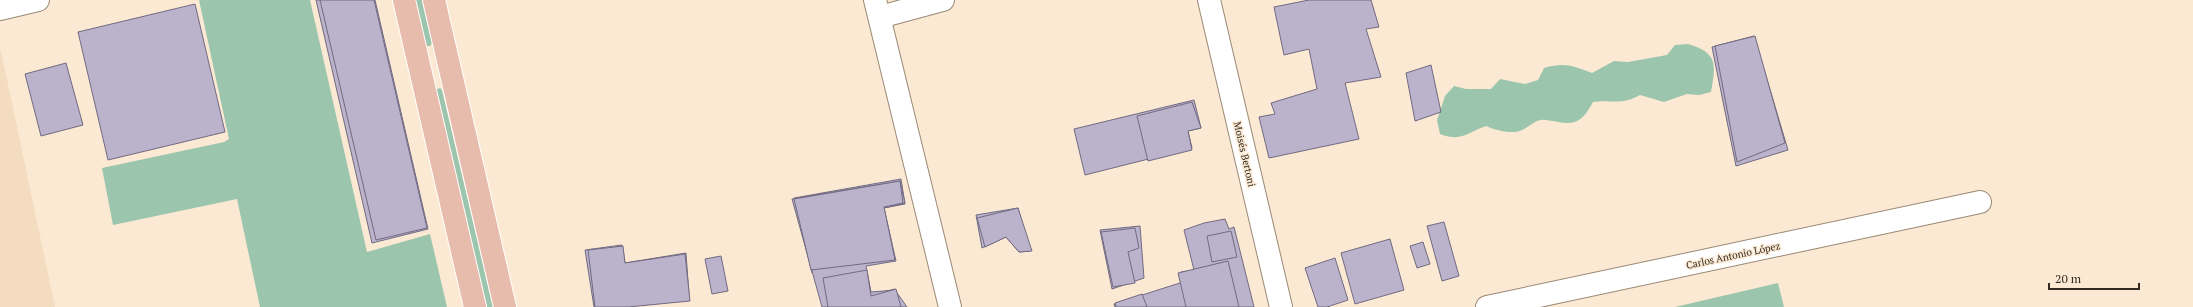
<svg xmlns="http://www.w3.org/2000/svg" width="2193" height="307" viewBox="0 0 2193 307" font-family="'PT Serif',serif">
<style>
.built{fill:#f4dcc1}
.green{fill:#9cc5ae}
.building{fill:#bab3cb;stroke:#716a81}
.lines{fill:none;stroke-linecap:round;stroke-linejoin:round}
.minor-casing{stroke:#9a8975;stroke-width:24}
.major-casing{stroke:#fff;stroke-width:24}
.minor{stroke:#fff;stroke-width:22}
.major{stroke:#e8bcad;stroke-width:22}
.labels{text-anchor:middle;stroke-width:3;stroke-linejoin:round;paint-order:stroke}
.street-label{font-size:10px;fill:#322b22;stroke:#fbe9d3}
</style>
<rect width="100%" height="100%" fill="#fbe9d3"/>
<polygon class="built" points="0,51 1,51 55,307 0,307"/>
<g class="green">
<polygon points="199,0 310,0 367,252 430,234 447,307 260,307 237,199 113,225 102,168 224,142 229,139"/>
<polygon points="413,0 422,0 432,43 430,46 424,46"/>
<path d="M 1688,44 C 1718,53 1716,64 1711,92 L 1699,95 L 1687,94 L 1664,102 L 1640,95 C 1620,106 1613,99 1593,102 C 1582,122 1576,126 1553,121 C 1550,121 1545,119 1541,120 C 1534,121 1529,127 1522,130 C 1513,135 1495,130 1486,126 C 1466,133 1462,142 1440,134 L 1437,120 L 1445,96 L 1454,86 L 1466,89 L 1491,89 L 1500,79 L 1525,84 L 1538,80 L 1544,68 C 1565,62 1573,66 1592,73 L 1614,61 L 1628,62 L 1667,55 L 1675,45 Z"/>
<polygon points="440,88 442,90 493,307 484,307 435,90"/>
<polygon points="1778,283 1784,307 1675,307"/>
</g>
<g class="building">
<polygon points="316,0 375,0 428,229 372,243"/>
<polygon points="320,0 374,0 427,228 376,240"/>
<polygon points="1309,0 1371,0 1379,27 1366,29 1381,77 1345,83 1359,139 1269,158 1259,117 1275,114 1271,103 1317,89 1309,49 1284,55 1274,7"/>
<polygon points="195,4 225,132 108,160 78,32"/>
<polygon points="1754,36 1788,150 1736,166 1712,47"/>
<polygon points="1755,36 1785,143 1737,162 1715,46"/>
<polygon points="66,63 83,125 41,136 25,74"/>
<polygon points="1431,65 1441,112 1415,121 1406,73"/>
<polygon points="1194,100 1201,128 1188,131 1192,148 1085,175 1074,129"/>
<polygon points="1192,102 1201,128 1188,131 1192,150 1148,161 1137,116"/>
<polygon points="901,179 905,204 884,208 894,260 863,264 871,295 895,289 900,307 839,307 829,269 812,273 794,198"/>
<polygon points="900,181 905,203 884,208 896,261 866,266 871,292 895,290 907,307 822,307 792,199"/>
<polygon points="900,181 903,203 884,207 895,260 811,270 794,199"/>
<polygon points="1018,208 1030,251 1019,252 1006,237 982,248 976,215"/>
<polygon points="1018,208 1032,251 1019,252 1006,237 985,247 977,218"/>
<polygon points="1225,219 1229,229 1234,227 1254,307 1115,307 1114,304 1183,282 1181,272 1194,270 1184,230 1204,223"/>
<polygon points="1444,222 1459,276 1442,281 1427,226"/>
<polygon points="1140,226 1144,278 1112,289 1100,230"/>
<polygon points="1135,228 1139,248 1128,252 1135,283 1113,287 1101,232"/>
<polygon points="1231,231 1237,257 1212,262 1207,236"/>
<polygon points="1390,239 1404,290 1355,304 1341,253"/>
<polygon points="1423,242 1430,264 1417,268 1410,246"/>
<polygon points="622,245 625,263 686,253 689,295 613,307 594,307 585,250"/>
<polygon points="623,246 625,263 685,254 690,301 628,307 595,307 588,250"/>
<polygon points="721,256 728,291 712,294 705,259"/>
<polygon points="1335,258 1348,300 1327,307 1318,307 1305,268"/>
<polygon points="1228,261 1239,307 1186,307 1178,273"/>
<polygon points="867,270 871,296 896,289 901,307 828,307 823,278"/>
<polygon points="1142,294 1147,307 1116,307 1115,303"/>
</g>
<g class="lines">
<defs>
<g id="minor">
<polyline points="875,0 950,307"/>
<polyline points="1209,0 1281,307"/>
<polyline points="0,9 38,0"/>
<polyline points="880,17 943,0"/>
<polyline points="1487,307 1980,202"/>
</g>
<g id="major">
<polyline points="404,0 475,307"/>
<polyline points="434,0 505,307"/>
</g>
</defs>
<use href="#minor" class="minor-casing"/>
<use href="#major" class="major-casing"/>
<use href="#minor" class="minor"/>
<use href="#major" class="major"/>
</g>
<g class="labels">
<g class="street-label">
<text transform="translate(1245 154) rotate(77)" y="4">Moisés Bertoni</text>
<text transform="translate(1733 255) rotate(-12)" y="4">Carlos Antonio López</text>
</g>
</g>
<path d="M2049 283v6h90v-6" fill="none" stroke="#322b22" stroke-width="2"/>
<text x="2055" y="283" font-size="12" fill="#322b22" stroke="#fbe9d3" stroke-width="3" paint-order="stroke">20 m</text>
</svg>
